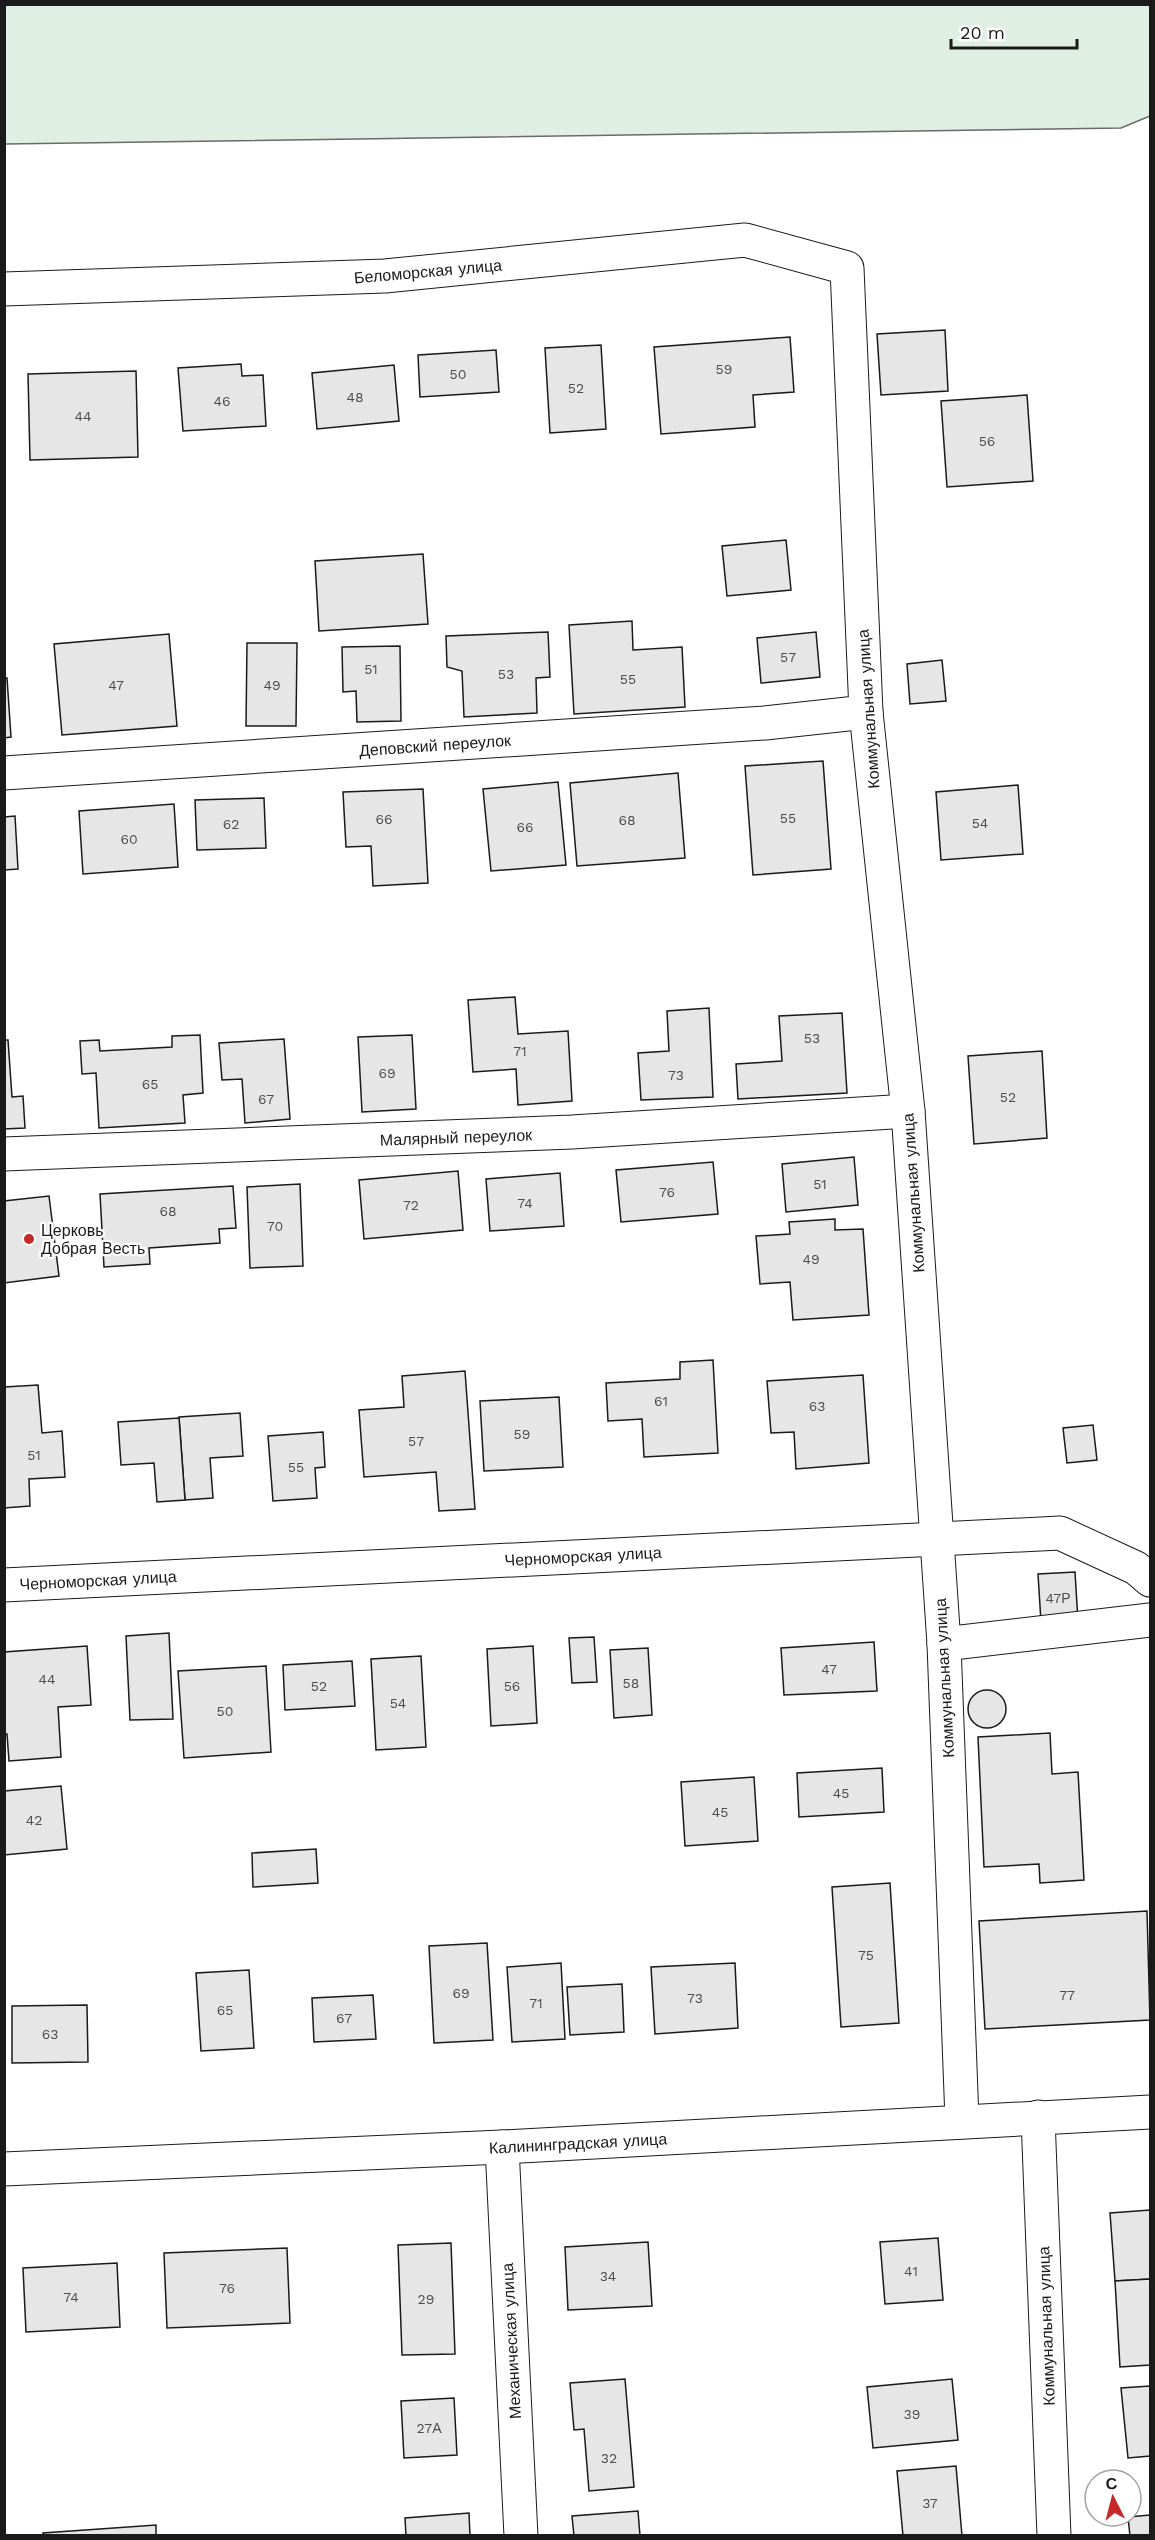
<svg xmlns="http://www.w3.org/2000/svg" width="1155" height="2540" viewBox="0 0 1155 2540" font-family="'Work Sans',sans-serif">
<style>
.green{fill:#e0efe3;stroke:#6a6a6a;stroke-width:1.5}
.building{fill:#e6e6e6;stroke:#1a1a1a;stroke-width:1.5}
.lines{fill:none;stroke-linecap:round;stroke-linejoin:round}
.minor-casing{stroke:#1a1a1a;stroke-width:35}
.major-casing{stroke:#1a1a1a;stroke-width:35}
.minor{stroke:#fff;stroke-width:33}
.major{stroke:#fff;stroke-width:33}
.poi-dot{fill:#c62828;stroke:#fff;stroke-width:2}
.labels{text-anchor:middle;stroke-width:4.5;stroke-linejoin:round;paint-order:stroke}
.number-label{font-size:14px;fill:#4d4d4d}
.street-label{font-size:16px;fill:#1a1a1a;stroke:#fff}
.poi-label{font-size:16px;fill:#1a1a1a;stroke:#fff;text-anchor:start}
</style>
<rect width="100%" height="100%" fill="#fff"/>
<polygon class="green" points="4,5 1150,5 1150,116 1121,128 5,144"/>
<g class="building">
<polygon points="945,330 948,391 881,395 877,334"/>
<polygon points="790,337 794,392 753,395 755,427 661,434 654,347"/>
<polygon points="601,345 606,429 550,433 545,348"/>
<polygon points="496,350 499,392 420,397 418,355"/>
<polygon points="241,364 242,376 263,375 266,426 183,431 178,368"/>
<polygon points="394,365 399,421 317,429 312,373"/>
<polygon points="136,371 138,457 30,460 28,374"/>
<polygon points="1027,395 1033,481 947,487 941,401"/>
<polygon points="786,540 791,590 727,596 722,546"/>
<polygon points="423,554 428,624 319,631 315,561"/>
<polygon points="632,621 633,650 682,647 685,707 574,714 569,625"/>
<polygon points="548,632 550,677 536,678 537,713 464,717 462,671 447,667 446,636"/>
<polygon points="816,632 820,677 761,683 757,638"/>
<polygon points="169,634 177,726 62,735 54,644"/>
<polygon points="247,643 297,643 296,726 246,726"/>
<polygon points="400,646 401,721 357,722 356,691 343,692 342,647"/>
<polygon points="942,660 946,701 910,704 907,664"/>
<polygon points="4,678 7,678 11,737 4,738"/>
<polygon points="823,761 831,869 753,875 745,766"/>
<polygon points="678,773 685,858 577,866 570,783"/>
<polygon points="558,782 566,865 491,871 483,789"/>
<polygon points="1018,785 1023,854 941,860 936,792"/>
<polygon points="423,789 428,883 373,886 371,846 346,847 343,792"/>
<polygon points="264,798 266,848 197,850 195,800"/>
<polygon points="174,804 178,867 83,874 79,811"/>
<polygon points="15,816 18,869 4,870 4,817"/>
<polygon points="515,997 518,1034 568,1031 572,1101 518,1105 516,1069 473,1072 468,1000"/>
<polygon points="709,1008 713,1097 641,1100 638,1053 669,1051 667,1011"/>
<polygon points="842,1013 847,1093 738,1099 736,1064 782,1061 779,1016"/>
<polygon points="200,1035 203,1093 183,1095 185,1123 99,1128 96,1073 82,1074 80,1041 99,1040 100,1051 172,1047 172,1036"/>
<polygon points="412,1035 416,1109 362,1112 358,1037"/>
<polygon points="284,1039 290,1119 245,1123 242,1079 222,1080 219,1043"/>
<polygon points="4,1040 8,1040 12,1097 23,1096 25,1128 4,1129"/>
<polygon points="1042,1051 1047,1138 974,1144 968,1056"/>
<polygon points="854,1157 858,1205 786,1212 782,1164"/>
<polygon points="713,1162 718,1214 621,1222 616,1170"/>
<polygon points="458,1171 463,1230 364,1239 359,1180"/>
<polygon points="560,1173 564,1226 490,1231 486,1179"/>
<polygon points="300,1184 303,1266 250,1268 247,1187"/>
<polygon points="233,1186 236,1228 219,1229 220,1243 149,1248 150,1264 104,1267 100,1194"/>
<polygon points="49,1196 59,1276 4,1283 4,1201"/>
<polygon points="835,1219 835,1230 863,1229 869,1315 793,1320 790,1282 760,1284 756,1236 790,1234 789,1222"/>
<polygon points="713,1360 718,1453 644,1457 642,1419 608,1421 606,1383 680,1379 680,1362"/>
<polygon points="465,1371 475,1509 439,1511 436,1472 364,1477 359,1410 404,1407 402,1376"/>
<polygon points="863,1375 869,1463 796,1469 794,1432 771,1433 767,1381"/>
<polygon points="38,1385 42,1433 62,1431 65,1477 29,1479 30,1506 4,1508 4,1387"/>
<polygon points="559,1397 563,1467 484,1471 480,1401"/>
<polygon points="240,1413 243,1456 210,1458 213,1498 185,1500 179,1417"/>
<polygon points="179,1418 185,1500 157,1502 154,1463 121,1465 118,1422"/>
<polygon points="1093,1425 1097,1460 1067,1463 1063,1428"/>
<polygon points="323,1432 325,1467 315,1468 317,1498 273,1501 268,1436"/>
<polygon points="1075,1572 1078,1621 1041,1622 1038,1574"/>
<polygon points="169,1633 173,1719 130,1720 126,1636"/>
<polygon points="594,1637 597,1682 572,1683 569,1638"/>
<polygon points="874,1642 877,1691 784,1695 781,1648"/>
<polygon points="87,1646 91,1705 58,1707 61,1757 9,1761 7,1734 4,1734 4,1652"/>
<polygon points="533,1646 537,1723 491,1726 487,1649"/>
<polygon points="648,1648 652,1715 614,1718 610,1650"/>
<polygon points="421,1656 426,1747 376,1750 371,1659"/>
<polygon points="352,1661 355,1706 285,1710 283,1665"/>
<polygon points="266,1666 271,1752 184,1758 178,1671"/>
<circle cx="987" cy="1709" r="19"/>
<polygon points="1050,1733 1052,1774 1078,1772 1084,1880 1040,1883 1039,1864 984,1867 978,1737"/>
<polygon points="882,1768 884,1812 799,1817 797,1773"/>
<polygon points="754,1777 758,1841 685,1846 681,1782"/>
<polygon points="61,1786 67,1849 4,1855 4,1791"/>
<polygon points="316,1849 318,1883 253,1887 252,1853"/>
<polygon points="890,1883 899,2023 841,2027 832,1887"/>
<polygon points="1147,1911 1150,2020 985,2029 979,1921"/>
<polygon points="487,1943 493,2040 434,2043 429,1946"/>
<polygon points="561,1963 565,2039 512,2042 507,1967"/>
<polygon points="735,1963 738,2028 655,2034 651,1967"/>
<polygon points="249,1970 254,2048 201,2051 196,1973"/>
<polygon points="622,1984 624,2032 570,2035 567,1987"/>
<polygon points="373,1995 376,2039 314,2042 312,1998"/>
<polygon points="87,2005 88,2062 12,2063 12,2006"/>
<polygon points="1150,2210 1150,2279 1115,2281 1110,2213"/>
<polygon points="938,2238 943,2300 885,2304 880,2242"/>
<polygon points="648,2242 652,2306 568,2310 565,2247"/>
<polygon points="451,2243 455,2354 402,2355 398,2245"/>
<polygon points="287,2248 290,2323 167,2328 164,2253"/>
<polygon points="117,2263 120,2327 26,2332 23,2268"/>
<polygon points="1150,2279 1150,2365 1120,2367 1115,2281"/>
<polygon points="625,2379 634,2487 589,2491 584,2429 574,2430 570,2383"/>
<polygon points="952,2379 958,2440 873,2448 867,2387"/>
<polygon points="1150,2386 1150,2456 1128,2458 1121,2388"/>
<polygon points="454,2398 457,2455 404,2458 401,2401"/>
<polygon points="956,2466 962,2536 903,2536 897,2471"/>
<polygon points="638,2511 640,2536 574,2536 572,2516"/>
<polygon points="469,2513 470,2536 406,2536 405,2518"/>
<polygon points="1150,2515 1150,2536 1130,2536 1128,2517"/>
<polygon points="156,2525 156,2536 44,2536 43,2533"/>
</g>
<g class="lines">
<defs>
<g id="minor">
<polyline points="4,289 385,276 745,240 847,268 866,712 908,1111 944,1644 962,2120"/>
<polyline points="4,773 765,723 866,712"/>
<polyline points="4,1154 572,1132 908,1111"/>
<polyline points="4,1585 1060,1533 1136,1568 1150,1580"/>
<polyline points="944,1644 1150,1620"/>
<polyline points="1038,2117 1054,2536"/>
<polyline points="502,2147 521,2536"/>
</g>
<polyline id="major" points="4,2169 502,2147 1150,2112"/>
</defs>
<use href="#minor" class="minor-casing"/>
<use href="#major" class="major-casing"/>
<use href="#minor" class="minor"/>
<use href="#major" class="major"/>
</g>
<circle class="poi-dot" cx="29" cy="1239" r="6"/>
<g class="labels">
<g class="number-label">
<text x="724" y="374">59</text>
<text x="458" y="379">50</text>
<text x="576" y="393">52</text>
<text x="355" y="402">48</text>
<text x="222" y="406">46</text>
<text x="83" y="421">44</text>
<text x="987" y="446">56</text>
<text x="788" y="662">57</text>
<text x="371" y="674">51</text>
<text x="506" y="679">53</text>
<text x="628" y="684">55</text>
<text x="116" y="690">47</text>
<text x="272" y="690">49</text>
<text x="788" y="823">55</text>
<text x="384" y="824">66</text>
<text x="627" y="825">68</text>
<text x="980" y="828">54</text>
<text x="231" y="829">62</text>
<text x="525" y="832">66</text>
<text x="129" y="844">60</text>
<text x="812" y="1043">53</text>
<text x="520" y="1056">71</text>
<text x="387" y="1078">69</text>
<text x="676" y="1080">73</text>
<text x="150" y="1089">65</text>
<text x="1008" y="1102">52</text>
<text x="266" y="1104">67</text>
<text x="820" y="1189">51</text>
<text x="667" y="1197">76</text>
<text x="525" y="1208">74</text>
<text x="411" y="1210">72</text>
<text x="168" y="1216">68</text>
<text x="275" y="1231">70</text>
<text x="811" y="1264">49</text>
<text x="661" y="1406">61</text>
<text x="817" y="1411">63</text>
<text x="522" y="1439">59</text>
<text x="416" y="1446">57</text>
<text x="34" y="1460">51</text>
<text x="296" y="1472">55</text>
<text x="1058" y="1603">47Р</text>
<text x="829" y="1674">47</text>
<text x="47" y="1684">44</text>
<text x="631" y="1688">58</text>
<text x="319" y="1691">52</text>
<text x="512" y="1691">56</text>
<text x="398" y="1708">54</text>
<text x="225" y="1716">50</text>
<text x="841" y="1798">45</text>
<text x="720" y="1817">45</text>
<text x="34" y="1825">42</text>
<text x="866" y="1960">75</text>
<text x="461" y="1998">69</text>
<text x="1067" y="2000">77</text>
<text x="695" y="2003">73</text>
<text x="536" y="2008">71</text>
<text x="225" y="2015">65</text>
<text x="344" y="2023">67</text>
<text x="50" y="2039">63</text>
<text x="911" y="2276">41</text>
<text x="608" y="2281">34</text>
<text x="227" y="2293">76</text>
<text x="71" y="2302">74</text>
<text x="426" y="2304">29</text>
<text x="912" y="2419">39</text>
<text x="429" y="2433">27А</text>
<text x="609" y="2463">32</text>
<text x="930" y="2508">37</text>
</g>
<g class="street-label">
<text transform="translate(428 271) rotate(-5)" y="6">Беломорская улица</text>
<text transform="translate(868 709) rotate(-94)" y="6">Коммунальная улица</text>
<text transform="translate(435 745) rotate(-4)" y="6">Деповский переулок</text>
<text transform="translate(456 1137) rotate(-2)" y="6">Малярный переулок</text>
<text transform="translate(913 1193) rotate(-94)" y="6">Коммунальная улица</text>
<text transform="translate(583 1556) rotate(-3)" y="6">Черноморская улица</text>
<text transform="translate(98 1580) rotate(-3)" y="6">Черноморская улица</text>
<text transform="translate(944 1678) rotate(-93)" y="6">Коммунальная улица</text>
<text transform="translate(578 2143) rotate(-3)" y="6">Калининградская улица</text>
<text transform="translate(1046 2326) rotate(-92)" y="6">Коммунальная улица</text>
<text transform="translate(511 2341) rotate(-93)" y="6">Механическая улица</text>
</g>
<g class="poi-label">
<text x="41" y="1236">Церковь<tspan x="41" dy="18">Добрая Весть</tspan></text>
</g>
</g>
<rect width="1155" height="2540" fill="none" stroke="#1a1a1a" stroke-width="12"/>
<g transform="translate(1113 2498) rotate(354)"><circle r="28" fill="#ffffff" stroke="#a3a3a3" stroke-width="1.5"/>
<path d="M0-4.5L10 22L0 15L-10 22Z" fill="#c62828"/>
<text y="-9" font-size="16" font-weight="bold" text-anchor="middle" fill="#1a1a1a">С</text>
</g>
<path d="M951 39v9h126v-9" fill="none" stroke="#1a1a1a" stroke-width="3"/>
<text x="960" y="39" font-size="18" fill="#1a1a1a" stroke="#ffffff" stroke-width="4.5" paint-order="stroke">20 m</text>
</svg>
